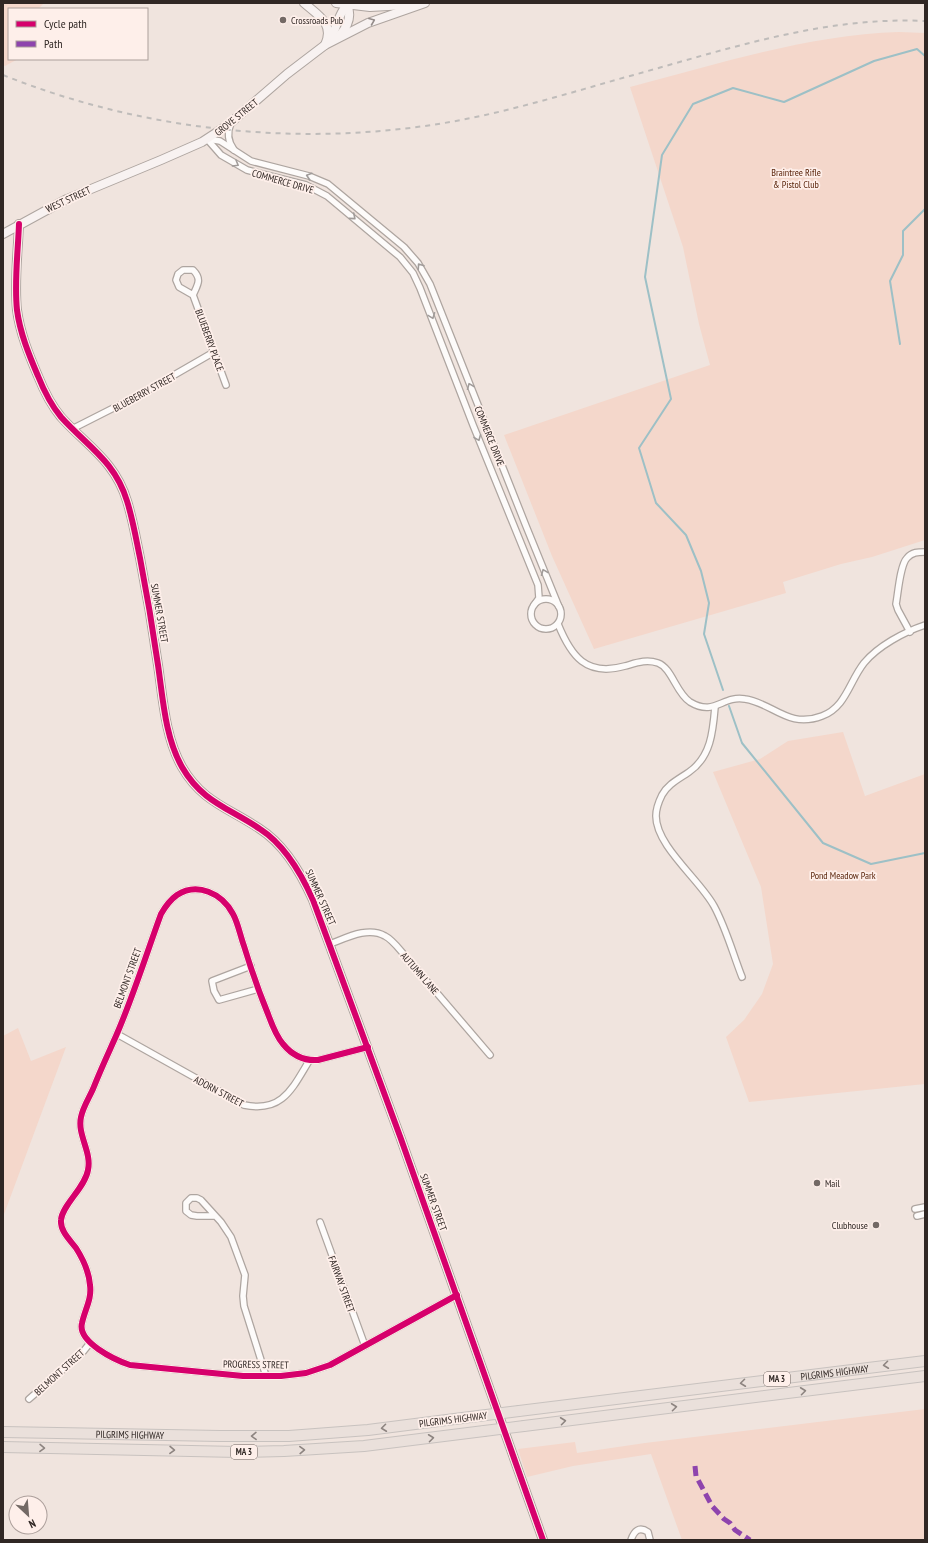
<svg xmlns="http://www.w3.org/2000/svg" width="928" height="1543" viewBox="0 0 928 1543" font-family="'PT Sans Narrow',sans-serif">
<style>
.green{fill:#f4d7cb}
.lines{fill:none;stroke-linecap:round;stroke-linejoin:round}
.stream{stroke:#9dc0c6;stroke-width:2}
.street-casing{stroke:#aea5a0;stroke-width:8}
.secondary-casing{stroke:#aea5a0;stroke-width:10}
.highway-casing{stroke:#c8c2bf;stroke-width:12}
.street{stroke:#fdfbfa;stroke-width:5.5}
.secondary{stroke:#f8f2f1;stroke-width:8}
.highway{stroke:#eae0db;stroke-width:10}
.rail{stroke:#bfbcba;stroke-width:2;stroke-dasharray:5 5;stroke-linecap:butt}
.highway-bridge-casing{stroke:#c8c2bf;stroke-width:12;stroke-linecap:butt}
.highway-bridge{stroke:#eae0db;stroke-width:10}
.quiet{stroke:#8e44ad;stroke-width:5;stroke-dasharray:10 5;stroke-linecap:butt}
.cycleway-casing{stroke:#feefea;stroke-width:8}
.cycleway{stroke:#d6006c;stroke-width:6}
.oneway{stroke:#948c8a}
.oneway2{stroke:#a19c9a}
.oneway3{stroke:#8d8480}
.poi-dot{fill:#736965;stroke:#feefea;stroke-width:1.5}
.labels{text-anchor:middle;stroke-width:3.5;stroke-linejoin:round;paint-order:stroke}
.shield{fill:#feefea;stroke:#6e635f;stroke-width:1}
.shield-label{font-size:9px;font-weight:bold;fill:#302724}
.poi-label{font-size:10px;fill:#302724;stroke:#feefea;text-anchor:start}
.street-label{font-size:10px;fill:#302724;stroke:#feefea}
.park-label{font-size:10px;fill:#551e04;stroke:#feefea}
</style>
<rect width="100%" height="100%" fill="#f0e4de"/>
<g class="green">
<polygon points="3,3 44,3 38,9 9,9 9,59 18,59 5,66 3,65"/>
<path d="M 899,32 L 925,33 L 925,540 L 872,557 L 841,564 L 783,582 L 786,593 L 594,649 L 552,556 L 504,435 L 710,365 L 699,324 L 683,247 L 630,87 C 719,64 807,35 899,32 Z"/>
<polygon points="843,732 865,796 925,774 925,1084 749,1102 726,1037 744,1020 762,994 773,964 761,887 713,772 760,759 788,741"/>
<polygon points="18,1028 31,1061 66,1047 3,1217 3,1036"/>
<polygon points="925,1409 925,1540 682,1540 651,1454 573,1466 527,1477 518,1449 575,1442 577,1453 645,1443"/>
</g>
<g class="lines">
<g class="stream">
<polyline points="900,344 890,281 903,255 903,231 925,209"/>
<polyline points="723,690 704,634 709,603 701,571 686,535 656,503 639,448 671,399 645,277 662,155 693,104 733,88 784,102 874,61 917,49 925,56"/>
<polyline points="729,706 742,743 823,843 871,864 925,853"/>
</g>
<defs>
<g id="street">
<path d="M 231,123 C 227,132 228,142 234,150"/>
<polyline points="207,139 221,155 247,170 306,185 327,196 400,257 413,273 420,288 473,425 538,585 539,598 534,605"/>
<polyline points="208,139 220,141 251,161 309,176 328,184 404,247 418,263 430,284 526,526 559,607"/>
<path d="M 193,295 C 198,284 202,279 193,270 L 183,270 L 178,274 L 176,280 L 179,287 L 193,295 L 226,385"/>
<polyline points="72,429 143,393 214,352"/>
<circle cx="546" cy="614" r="15"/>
<path d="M 558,624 C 571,656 586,677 625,666 C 636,663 646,659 658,663 C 672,668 676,693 690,702 C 715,717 722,695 745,699 C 773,703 788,729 822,716 C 846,707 849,682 864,663 C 878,646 904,632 925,625"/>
<path d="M 910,632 L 898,610 L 896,604 C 898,594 900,565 907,558 C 912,552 918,552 925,552"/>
<path d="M 715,707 C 713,731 711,757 689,772 C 679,779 668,784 662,795 C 659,801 656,809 656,816 C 656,846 700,880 714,906 C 726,928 733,954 742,977"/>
<path d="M 330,944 C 346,938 368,926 385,936 C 391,939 396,945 401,951 L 490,1055"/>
<polyline points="251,966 212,981 214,991 219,1000 258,989"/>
<path d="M 117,1034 L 244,1105 C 282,1113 292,1089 309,1061"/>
<path d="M 368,1047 L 318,1060 C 304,1061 292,1055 283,1044 C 276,1036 272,1025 268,1014 C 259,992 251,969 244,946 C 240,935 238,923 233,914 C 222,893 197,882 177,895 C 170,900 165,907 161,914 C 146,955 133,997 116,1036 C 108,1054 100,1071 93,1089 C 89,1098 83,1107 81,1117 C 77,1135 92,1152 88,1170 C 85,1188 62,1205 61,1220 C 60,1231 70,1240 76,1248 C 83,1259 89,1272 90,1285 C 92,1299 85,1309 82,1323 C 77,1342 115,1360 130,1365 L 243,1376 L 281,1376 L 306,1373 L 330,1365 L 457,1295"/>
<polyline points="915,1209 925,1207"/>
<polyline points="214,1216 197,1216 191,1215 186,1211 186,1203 191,1198 197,1198 201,1200 221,1222 231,1237 245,1275 243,1296 244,1306 266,1376"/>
<polyline points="917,1216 925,1214"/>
<polyline points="320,1222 365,1346"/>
<polyline points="29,1399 82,1353 90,1343"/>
<path d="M 631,1540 C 634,1531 639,1526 648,1532 L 650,1540"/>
</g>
<g id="secondary">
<path d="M 304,3 C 318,15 335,24 325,45"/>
<polyline points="336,3 370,7 407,5"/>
<path d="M 340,35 C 348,26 352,16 347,5"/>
<path d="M 328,41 C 337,31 337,15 347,5"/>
<path d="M 19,224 C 18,252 14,282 17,310 C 20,333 29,355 38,376 C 44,391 51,405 61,417 C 87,446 115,461 127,501 C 133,520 136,539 140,558 C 147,594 153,630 158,665 C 163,699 165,737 182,767 C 202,802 229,808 260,829 C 285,845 301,873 313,900 L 401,1139 L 543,1540"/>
<polyline points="3,234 67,199 161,160 202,142 228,125 287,74 325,45 368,23 425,3"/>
</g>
<g id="highway">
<path id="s1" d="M 519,1411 L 925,1361"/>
<polyline points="524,1426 925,1376"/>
<path id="s2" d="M 3,1432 L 220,1436 L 289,1436 L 368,1430 L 478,1416"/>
<polyline points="3,1447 238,1452 284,1451 364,1446 484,1431"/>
</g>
</defs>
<use href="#street" class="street-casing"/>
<use href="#secondary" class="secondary-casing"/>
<use href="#highway" class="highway-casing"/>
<use href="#street" class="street"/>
<use href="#secondary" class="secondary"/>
<use href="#highway" class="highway"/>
<path class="rail" d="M 3,75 C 143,131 301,148 450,122 C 507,112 563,95 619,79 C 719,52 820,16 925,21"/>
<defs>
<g id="highway-bridge">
<polyline points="478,1416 519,1411"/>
<polyline points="484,1431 524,1426"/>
</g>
</defs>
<use href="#highway-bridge" class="highway-bridge-casing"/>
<use href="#highway-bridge" class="highway-bridge"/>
<polyline class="quiet" points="695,1466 696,1476 712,1506 724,1519 730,1523 735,1530 750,1540"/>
<defs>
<g id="cycleway">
<path d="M 19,224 C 18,252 14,282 17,310 C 20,333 29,355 38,376 C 44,391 51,405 61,417 C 87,446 115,461 127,501 C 133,520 136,539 140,558 C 147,594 153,630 158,665 C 163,699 165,737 182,767 C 202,802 229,808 260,829 C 285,845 301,873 313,900 L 401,1139 L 543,1540"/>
<path d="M 368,1047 L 318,1060 C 304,1061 292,1055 283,1044 C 276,1036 272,1025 268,1014 C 259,992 251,969 244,946 C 240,935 238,923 233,914 C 222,893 197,882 177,895 C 170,900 165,907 161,914 C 146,955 133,997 116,1036 C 108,1054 100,1071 93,1089 C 89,1098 83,1107 81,1117 C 77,1135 92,1152 88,1170 C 85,1188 62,1205 61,1220 C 60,1231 70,1240 76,1248 C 83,1259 89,1272 90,1285 C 92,1299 85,1309 82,1323 C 77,1342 115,1360 130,1365 L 243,1376 L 281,1376 L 306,1373 L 330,1365 L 457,1295"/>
</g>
</defs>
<use href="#cycleway" class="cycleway-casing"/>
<use href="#cycleway" class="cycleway"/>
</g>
<defs><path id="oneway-chevron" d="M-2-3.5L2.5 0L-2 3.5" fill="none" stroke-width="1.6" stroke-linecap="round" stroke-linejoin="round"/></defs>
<use class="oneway" href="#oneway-chevron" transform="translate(372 21) rotate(-22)"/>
<g class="oneway2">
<use href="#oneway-chevron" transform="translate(236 164) rotate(30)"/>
<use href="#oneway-chevron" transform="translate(309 176) rotate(-162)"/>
<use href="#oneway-chevron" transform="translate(353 217) rotate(40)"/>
<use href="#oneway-chevron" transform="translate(420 266) rotate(-124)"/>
<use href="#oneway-chevron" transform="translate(432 316) rotate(69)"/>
<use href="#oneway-chevron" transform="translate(470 386) rotate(-112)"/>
<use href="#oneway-chevron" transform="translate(478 438) rotate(68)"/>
<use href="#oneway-chevron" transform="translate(544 572) rotate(-112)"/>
</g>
<g class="oneway3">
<use href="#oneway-chevron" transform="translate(886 1365) rotate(173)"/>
<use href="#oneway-chevron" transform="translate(743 1383) rotate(173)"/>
<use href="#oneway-chevron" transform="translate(803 1391) rotate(-7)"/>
<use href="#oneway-chevron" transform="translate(674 1407) rotate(-7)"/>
<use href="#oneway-chevron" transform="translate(563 1421) rotate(-7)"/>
<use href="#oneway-chevron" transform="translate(384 1428) rotate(173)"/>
<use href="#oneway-chevron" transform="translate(254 1436) rotate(179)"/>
<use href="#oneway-chevron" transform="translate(431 1438) rotate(-7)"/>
<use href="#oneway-chevron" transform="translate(42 1448) rotate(1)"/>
<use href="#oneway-chevron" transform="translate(172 1450) rotate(1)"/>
<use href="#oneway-chevron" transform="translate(302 1450) rotate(-2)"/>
</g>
<g class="poi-dot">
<circle cx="283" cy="20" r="4"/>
<circle cx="817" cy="1183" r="4"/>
<circle cx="876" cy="1225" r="4"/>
</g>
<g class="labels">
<g class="shield">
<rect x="764" y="1372" width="26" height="14" rx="3"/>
<rect x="231" y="1445" width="26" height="14" rx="3"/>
</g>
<g class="shield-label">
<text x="777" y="1382">MA 3</text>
<text x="244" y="1455">MA 3</text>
</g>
<g class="poi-label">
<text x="291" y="24">Crossroads Pub</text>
<text x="825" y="1187">Mail</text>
<text x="868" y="1229" text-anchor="end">Clubhouse</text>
</g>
<g class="street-label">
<text transform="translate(236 117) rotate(-39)" y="4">GROVE STREET</text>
<text transform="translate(283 181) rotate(16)" y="4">COMMERCE DRIVE</text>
<text transform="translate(68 199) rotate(-25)" y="4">WEST STREET</text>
<text transform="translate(210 340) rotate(70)" y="4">BLUEBERRY PLACE</text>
<text transform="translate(144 392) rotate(-29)" y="4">BLUEBERRY STREET</text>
<text transform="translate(490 436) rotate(68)" y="4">COMMERCE DRIVE</text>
<text transform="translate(160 613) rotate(80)" y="4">SUMMER STREET</text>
<text transform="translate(321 897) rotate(66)" y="4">SUMMER STREET</text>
<text transform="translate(420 973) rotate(49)" y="4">AUTUMN LANE</text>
<text transform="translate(127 978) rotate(-70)" y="4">BELMONT STREET</text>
<text transform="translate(219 1091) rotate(28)" y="4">ADORN STREET</text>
<text transform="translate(434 1202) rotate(70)" y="4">SUMMER STREET</text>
<text transform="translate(342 1284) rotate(70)" y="4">FAIRWAY STREET</text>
<text transform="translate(256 1364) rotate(1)" y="4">PROGRESS STREET</text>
<text transform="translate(59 1372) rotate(-42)" y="4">BELMONT STREET</text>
<text dy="4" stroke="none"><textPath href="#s1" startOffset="318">PILGRIMS HIGHWAY</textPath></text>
<text transform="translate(453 1419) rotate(-7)" y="4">PILGRIMS HIGHWAY</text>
<text dy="4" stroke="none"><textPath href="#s2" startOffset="127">PILGRIMS HIGHWAY</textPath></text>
</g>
<g class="park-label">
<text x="796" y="176">Braintree Rifle<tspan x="796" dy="12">&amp; Pistol Club</tspan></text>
<text x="843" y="879">Pond Meadow Park</text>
</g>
</g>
<rect width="928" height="1543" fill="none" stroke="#302724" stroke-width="8"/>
<rect x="8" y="8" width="140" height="52" fill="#feefea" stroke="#ac9f9b"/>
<rect x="16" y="21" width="20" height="6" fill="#d6006c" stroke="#ac9f9b"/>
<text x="44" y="28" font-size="12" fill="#302724">Cycle path</text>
<rect x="16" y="41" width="20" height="6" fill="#8e44ad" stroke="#ac9f9b"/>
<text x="44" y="48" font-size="12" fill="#302724">Path</text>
<g transform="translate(28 1515) rotate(154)"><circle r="19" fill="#feefea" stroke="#ac9f9b"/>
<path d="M0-3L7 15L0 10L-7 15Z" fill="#736965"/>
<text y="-6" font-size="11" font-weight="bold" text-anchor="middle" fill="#302724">N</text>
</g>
</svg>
